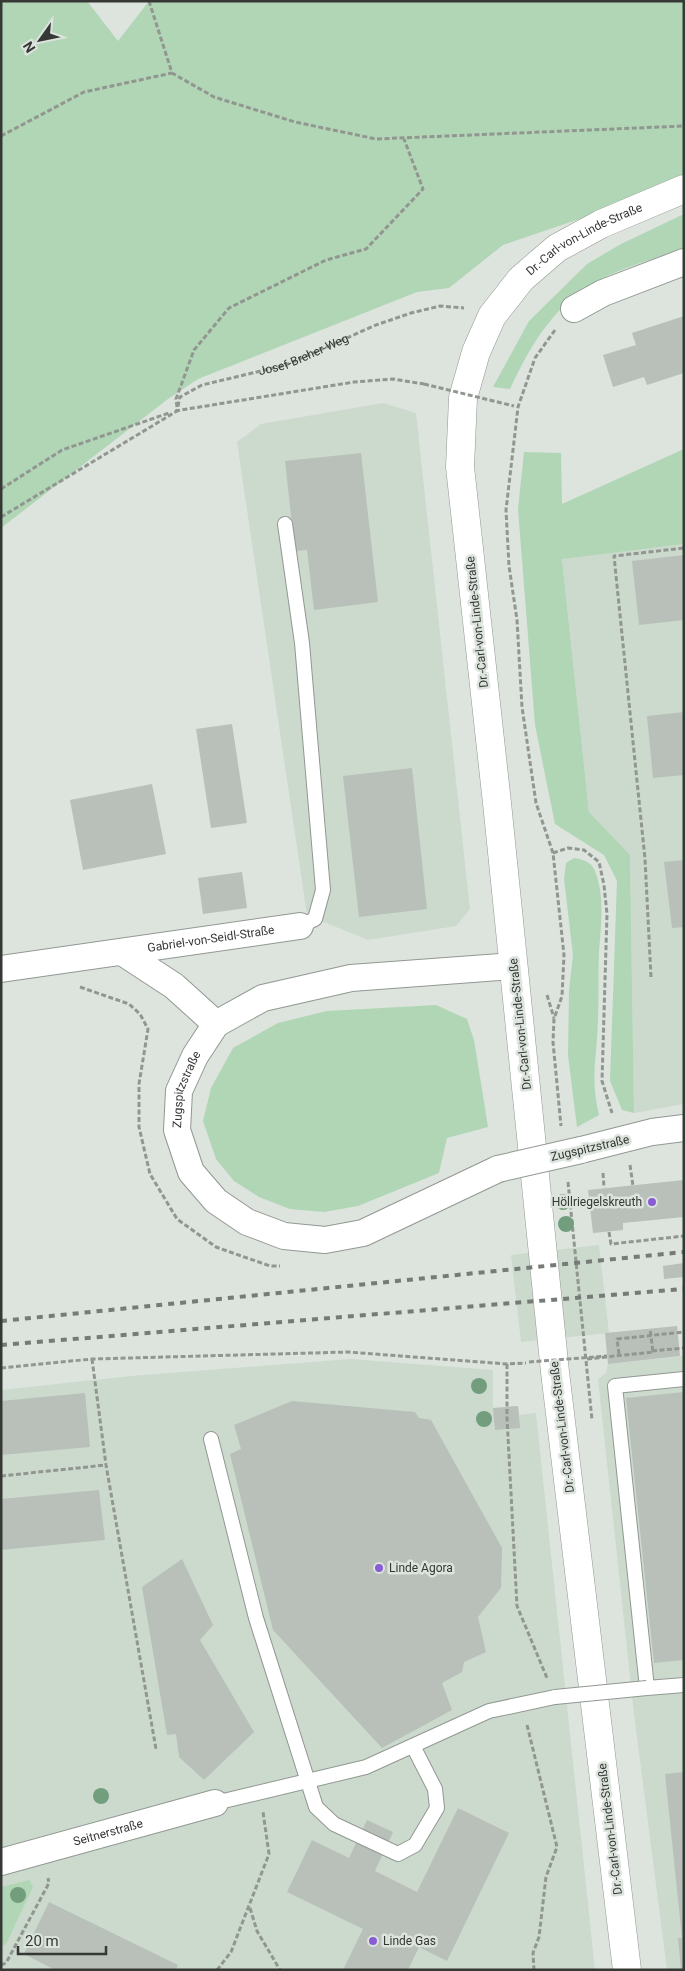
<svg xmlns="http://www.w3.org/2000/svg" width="685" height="1971" viewBox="0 0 685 1971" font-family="Roboto,sans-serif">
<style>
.built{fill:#ccdacd}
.green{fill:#b1d6b5}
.building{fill:#b8c0b9}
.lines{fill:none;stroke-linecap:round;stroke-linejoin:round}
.service-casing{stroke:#919892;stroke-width:16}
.minor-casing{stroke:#919892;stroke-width:28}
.secondary-casing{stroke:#919892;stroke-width:29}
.path{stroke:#919691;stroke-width:3;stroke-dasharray:5 2.5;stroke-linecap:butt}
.service{stroke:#fff;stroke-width:14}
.minor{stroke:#fff;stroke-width:26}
.secondary{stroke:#fff;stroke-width:28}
.rail{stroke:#767b77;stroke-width:4;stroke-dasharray:6 6;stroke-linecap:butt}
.service-bridge-casing{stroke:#919892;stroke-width:16;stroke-linecap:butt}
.minor-bridge-casing{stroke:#919892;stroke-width:28;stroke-linecap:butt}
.path-bridge{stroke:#919691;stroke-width:3;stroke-dasharray:5 2.5;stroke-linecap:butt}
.service-bridge{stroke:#fff;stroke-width:14}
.minor-bridge{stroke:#fff;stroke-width:26}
.tree{fill:#739e7d}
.poi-dot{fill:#895bd4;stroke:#dce4dd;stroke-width:2}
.labels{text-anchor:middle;stroke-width:5;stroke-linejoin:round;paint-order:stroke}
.street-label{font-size:12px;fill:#353835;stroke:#dce4dd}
.poi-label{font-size:12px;fill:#353835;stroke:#dce4dd;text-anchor:start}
</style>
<rect width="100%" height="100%" fill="#dce4dd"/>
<g class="built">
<polygon points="383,403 416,413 470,909 456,926 368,940 307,915 237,442 261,424"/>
<polygon points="684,544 684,1104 634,1113 630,855 589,812 562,558"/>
<polygon points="599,1245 609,1333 521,1342 511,1255"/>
<polygon points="684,1356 684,1970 667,1970 634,1714 598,1379 606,1373 608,1364"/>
<polygon points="351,1359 493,1370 493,1408 518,1406 519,1415 536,1413 595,1970 1,1970 1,1390 131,1376"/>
</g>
<g class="green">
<polygon points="1,1 87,1 118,41 149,1 684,1 684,179 606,210 503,245 449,288 417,292 198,379 168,399 1,528"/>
<path d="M 684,214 L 684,248 C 657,258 627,266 601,279 C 555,303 531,344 510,389 L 493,387 L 529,321 L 587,264 L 621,244 Z"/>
<polygon points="684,449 684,544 562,559 589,812 630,855 634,1113 622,1110 610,1081 617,881 604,855 555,824 535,725 518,509 524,452 561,453 562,504"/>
<path d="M 574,858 C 582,859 592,862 595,871 C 605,896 601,926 599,951 C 598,974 599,997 598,1020 C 597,1058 590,1077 599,1115 L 577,1127 L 568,1055 L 569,991 L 573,955 L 564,879 L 566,863 Z"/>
<polygon points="436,1005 467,1019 474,1040 488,1127 447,1138 439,1173 358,1206 324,1212 290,1209 259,1197 234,1181 216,1159 203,1121 211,1088 233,1048 278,1023 327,1011"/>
<polygon points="29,1880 33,1887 6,1944 1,1947 1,1887"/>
</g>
<g class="building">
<polygon points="684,316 684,373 647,385 644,377 613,387 603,355 636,345 632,333"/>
<polygon points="361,453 378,602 314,610 307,550 295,551 285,461"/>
<polygon points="684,555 684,620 639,625 632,561"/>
<polygon points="684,712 684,775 653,778 647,716"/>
<polygon points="232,724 247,823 211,828 196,729"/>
<polygon points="412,768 427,909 359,917 343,776"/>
<polygon points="152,784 166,854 83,870 70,800"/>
<polygon points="684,860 684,927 672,928 664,862"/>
<polygon points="242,872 247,908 203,914 198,878"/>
<polygon points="684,1180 684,1217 623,1223 623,1230 593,1233 588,1190"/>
<polygon points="684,1263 684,1277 664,1279 663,1266"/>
<polygon points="677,1326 680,1356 608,1364 605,1333"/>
<polygon points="684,1392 684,1660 654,1663 626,1398"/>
<polygon points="85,1393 90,1447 1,1455 1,1401"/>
<polygon points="292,1401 415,1412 419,1418 431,1420 502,1548 501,1588 478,1617 486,1652 464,1662 462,1672 442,1683 452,1710 382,1748 273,1630 230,1454 241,1449 234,1425"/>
<polygon points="518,1406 520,1428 495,1430 493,1408"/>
<polygon points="99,1490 105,1540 1,1550 1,1499"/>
<polygon points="182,1559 213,1625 200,1640 254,1732 204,1780 179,1757 176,1734 167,1735 142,1587"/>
<polygon points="684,1772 684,1970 681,1970 678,1938 682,1938 665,1774"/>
<polygon points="458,1808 509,1833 447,1961 419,1947 408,1970 343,1970 363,1929 287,1892 312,1840 349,1858 367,1820 393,1832 375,1871 417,1892"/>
<polygon points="49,1902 178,1965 176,1970 55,1970 24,1954"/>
</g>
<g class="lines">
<defs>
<g id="service">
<polyline points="285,524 302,643 323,890 315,919 300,926"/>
<polyline points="684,1379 615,1386 647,1688 684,1685"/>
<polyline points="211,1439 256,1618 316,1807 334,1824 398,1854 415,1845 437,1808 435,1789 413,1746"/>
<polyline points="215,1803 366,1767 489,1711 555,1697"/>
</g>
<g id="minor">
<polyline points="574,309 603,293 684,262"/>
<polyline points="122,952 174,986 216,1024"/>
<path id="s2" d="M 1,969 L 300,926"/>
<polyline points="581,1150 652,1132 684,1128"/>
<path id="s3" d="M 498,1169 L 363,1233 L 325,1240 L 284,1236 L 247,1222 L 216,1201 L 191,1172 L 177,1130 L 179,1091 L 195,1056 L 216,1024 L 263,998 L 351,978 L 514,966"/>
<path id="s4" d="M 1,1862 L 215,1803"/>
</g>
<g id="secondary">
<path id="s5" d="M 627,1970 L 555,1372 L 497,803 L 460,467 L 463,398 L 476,352 L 492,316 L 521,279 L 557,248 L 601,224 L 684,189"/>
</g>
</defs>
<use href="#service" class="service-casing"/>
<use href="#minor" class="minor-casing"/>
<use href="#secondary" class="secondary-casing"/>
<g class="path">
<polyline points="149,1 172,73 214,97 295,122 376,139 684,126"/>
<polyline points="1,136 84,92 172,73"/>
<polyline points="555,330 535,358 518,407 506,510 509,566 517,620 522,707 536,803 553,853 564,955 562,996 554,1019 553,1042 561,1126"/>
<polyline points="177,407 176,399 194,350 229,308 326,260 366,249 423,189 404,139"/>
<polyline points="175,411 354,382 393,379 424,384"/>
<polyline points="1,489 62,450 169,413"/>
<path id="s1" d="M 1,517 L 177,411 L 180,397 L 202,385 L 286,365 L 376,325 L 411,313 L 440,306 L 464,308"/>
<polyline points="553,853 568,848 584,850 599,862 604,885 607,914 602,1081 612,1113"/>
<polyline points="651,977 645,859 614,556 684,548"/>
<polyline points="80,987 129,1004 140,1014 148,1029 139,1084 139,1127 150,1174 177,1219 216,1247 270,1266 280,1266"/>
<polyline points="547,995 554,1018"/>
<polyline points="630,1165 633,1186"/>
<polyline points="603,1173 604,1188"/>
<polyline points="568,1182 592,1420"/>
<polyline points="609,1232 611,1244 684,1236"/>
<polyline points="652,1351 684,1348"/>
<polyline points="619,1354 617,1339 684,1332"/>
<polyline points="92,1359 106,1465 156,1749"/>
<polyline points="587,1359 653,1352 650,1329"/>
<polyline points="507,1364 507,1418 517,1606 547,1678"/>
<polyline points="1,1368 92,1359 348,1352 507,1364 526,1363"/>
<polyline points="1,1476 106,1465"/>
<polyline points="527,1725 557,1847 546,1877 539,1937 533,1953 534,1970"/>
<polyline points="250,1908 257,1931 280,1970"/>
<polyline points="1,1965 6,1963 49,1883 48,1878"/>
<polyline points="217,1970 231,1952 269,1854 263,1812"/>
</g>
<use href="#service" class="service"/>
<use href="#minor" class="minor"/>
<use href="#secondary" class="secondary"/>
<g class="rail">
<polyline points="1,1321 684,1252"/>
<polyline points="1,1345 684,1289"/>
</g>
<defs>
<polyline id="service-bridge" points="555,1697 647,1688"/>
<polyline id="minor-bridge" points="498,1169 581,1150"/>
</defs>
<use href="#service-bridge" class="service-bridge-casing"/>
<use href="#minor-bridge" class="minor-bridge-casing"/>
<g class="path-bridge">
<polyline points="424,384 514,406"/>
<polyline points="529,1362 607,1356"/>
</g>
<use href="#service-bridge" class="service-bridge"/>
<use href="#minor-bridge" class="minor-bridge"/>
</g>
<g class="tree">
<circle cx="563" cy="1202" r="8"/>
<circle cx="566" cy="1224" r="8"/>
<circle cx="479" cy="1386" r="8"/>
<circle cx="484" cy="1419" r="8"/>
<circle cx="101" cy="1796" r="8"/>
<circle cx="18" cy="1895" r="8"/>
</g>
<g class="poi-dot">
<circle cx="652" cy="1202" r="5"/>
<circle cx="379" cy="1568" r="5"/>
<circle cx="373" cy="1941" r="5"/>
</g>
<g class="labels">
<g class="street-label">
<text dy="4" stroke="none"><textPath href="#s5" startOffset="1791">Dr.-Carl-von-Linde-Straße</textPath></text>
<text dy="4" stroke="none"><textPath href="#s1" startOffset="351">Josef-Breher-Weg</textPath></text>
<text transform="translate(477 622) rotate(-96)" y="4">Dr.-Carl-von-Linde-Straße</text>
<text dy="4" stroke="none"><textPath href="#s2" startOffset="212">Gabriel-von-Seidl-Straße</textPath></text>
<text transform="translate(520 1024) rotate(-96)" y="4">Dr.-Carl-von-Linde-Straße</text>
<text dy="4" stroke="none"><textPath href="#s3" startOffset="431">Zugspitzstraße</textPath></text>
<text transform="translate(590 1148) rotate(-13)" y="4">Zugspitzstraße</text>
<text transform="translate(562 1427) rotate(-97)" y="4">Dr.-Carl-von-Linde-Straße</text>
<text transform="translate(610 1829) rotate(-97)" y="4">Dr.-Carl-von-Linde-Straße</text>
<text dy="4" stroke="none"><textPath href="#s4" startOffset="111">Seitnerstraße</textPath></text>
</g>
<g class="poi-label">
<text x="642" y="1206" text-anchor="end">Höllriegelskreuth</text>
<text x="389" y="1572">Linde Agora</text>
<text x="383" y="1945">Linde Gas</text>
</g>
</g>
<rect width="685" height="1971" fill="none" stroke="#353835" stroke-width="5"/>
<g transform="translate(40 40) rotate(237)" stroke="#dce4dd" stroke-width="4" paint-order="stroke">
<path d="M0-4L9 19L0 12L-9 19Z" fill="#353835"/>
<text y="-8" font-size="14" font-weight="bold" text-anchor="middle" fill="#353835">N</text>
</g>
<path d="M18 1946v8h88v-8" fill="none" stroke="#353835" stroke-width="2.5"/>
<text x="25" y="1946" font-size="15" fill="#353835" stroke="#dce4dd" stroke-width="4" paint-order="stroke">20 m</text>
</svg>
